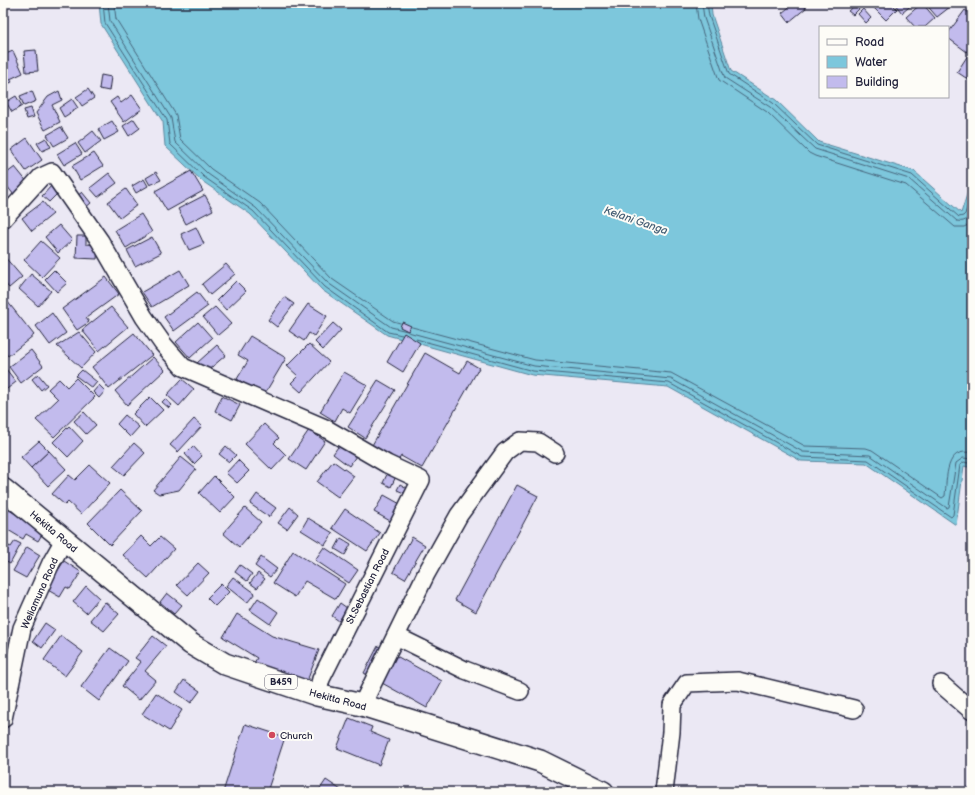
<svg xmlns="http://www.w3.org/2000/svg" width="975" height="795" viewBox="0 0 975 795" font-family="'Balsamiq Sans',sans-serif">
<style>
.water{fill:#7dc7dc;stroke:#59859c}
.lines{fill:none;stroke-linecap:round;stroke-linejoin:round}
.shore{stroke:#46647b;stroke-width:1}
.building{fill:#c2bbed;stroke:#22223b}
.minor-casing{stroke:#22223b;stroke-width:20}
.major-casing{stroke:#22223b;stroke-width:24}
.minor{stroke:#fdfcf7;stroke-width:17}
.major{stroke:#fdfcf7;stroke-width:21}
.poi-dot{fill:#d1495b;stroke:#fdfcf7;stroke-width:1.5}
.labels{text-anchor:middle;stroke-width:4;stroke-linejoin:round;paint-order:stroke}
.shield{fill:#fdfcf7;stroke:#646373;stroke-width:1}
.shield-label{font-size:9px;font-weight:bold;fill:#22223b}
.street-label{font-size:10px;fill:#22223b;stroke:#fdfcf7}
.poi-label{font-size:10px;fill:#22223b;stroke:#fdfcf7;text-anchor:start}
.water-label{font-size:11px;font-style:italic;fill:#425c73;stroke:#fdfcf7}
</style>
<rect width="100%" height="100%" fill="#ebe8f4"/>
<filter id="ink" filterUnits="userSpaceOnUse"><feTurbulence type="fractalNoise" baseFrequency=".025" numOctaves="2"/><feDisplacementMap in="SourceGraphic" scale="8" xChannelSelector="R" yChannelSelector="G"/><feConvolveMatrix kernelMatrix="1 2 1 2 8 2 1 2 1" color-interpolation-filters="sRGB"/></filter>
<g filter="url(#ink)">
<polygon class="water" points="99,3 711,3 712,15 731,71 776,100 819,142 914,171 961,213 972,179 972,468 964,466 956,525 866,463 801,461 668,387 532,375 387,335 322,290 250,214 202,181 165,146 163,122 101,24"/>
<g class="lines">
<g class="shore">
<polyline points="103,3 105,23 167,120 170,144 204,177 253,211 325,287 388,332 402,335"/>
<polyline points="108,3 110,21 171,118 175,142 208,174 256,208 328,283 391,327 407,331"/>
<polyline points="114,3 116,19 176,115 180,139 211,169 260,203 332,279 393,321 400,323"/>
<polyline points="696,3 698,19 719,80 767,112 809,153 815,156 906,185 955,227 964,227 972,223"/>
<path d="M 702,3 L 704,18 L 723,73 L 725,78 L 770,107 L 815,149 L 909,179 L 957,221 C 967,223 969,217 972,209"/>
<polyline points="707,3 709,16 729,74 773,103 817,145 912,175 959,217 963,216 965,214 972,192"/>
<path d="M 412,327 L 535,360 L 671,373 L 805,446 L 866,448 L 872,450 L 942,498 L 945,496 C 947,478 945,446 972,453"/>
<polyline points="408,332 534,366 671,379 803,452 870,455 947,508 949,507 956,463 963,458 972,459"/>
<polyline points="416,339 533,371 669,383 802,457 868,460 951,517 953,515 960,465 964,462 972,464"/>
</g>
</g>
<g class="building">
<polygon points="794,3 803,3 806,8 789,22 782,13"/>
<polygon points="857,3 861,7 853,15 848,11"/>
<polygon points="869,3 891,3 897,9 886,20"/>
<polygon points="894,3 914,3 902,13"/>
<polygon points="922,3 935,18 925,27 915,27 906,17"/>
<polygon points="925,3 955,3 937,17"/>
<polygon points="863,9 871,18 866,23 858,14"/>
<polygon points="965,10 972,15 972,45 967,52 948,38 948,33"/>
<polygon points="972,49 972,76 969,80 957,72"/>
<polygon points="36,50 38,71 26,72 24,51"/>
<polygon points="13,51 23,73 10,79 12,82 5,85 3,80 3,55"/>
<polygon points="101,75 111,77 109,91 99,89"/>
<polygon points="88,89 94,98 82,106 76,97"/>
<polygon points="32,91 36,101 24,106 20,96"/>
<polygon points="59,91 62,100 52,105 60,122 45,130 36,113 48,97"/>
<polygon points="132,95 142,109 124,122 110,102 117,97 121,103"/>
<polygon points="16,96 22,106 12,112 6,102"/>
<polygon points="72,99 78,108 64,117 59,108"/>
<polygon points="31,108 34,117 27,119 24,110"/>
<polygon points="134,119 140,128 129,136 123,126"/>
<polygon points="112,121 119,132 104,140 98,129"/>
<polygon points="61,127 68,138 54,146 47,135"/>
<polygon points="93,131 101,141 85,153 78,143"/>
<polygon points="27,138 42,160 26,171 11,150"/>
<polygon points="46,138 51,147 42,151 37,143"/>
<polygon points="75,143 82,154 64,165 57,154"/>
<polygon points="94,153 103,166 80,180 72,166"/>
<polygon points="15,167 28,183 14,195 3,181 3,176"/>
<polygon points="191,171 203,191 167,211 155,191"/>
<polygon points="156,172 161,180 150,185 146,178"/>
<polygon points="109,173 117,183 98,197 90,188"/>
<polygon points="144,179 148,186 136,193 132,186"/>
<polygon points="52,185 59,192 49,202 42,196"/>
<polygon points="126,189 137,205 120,218 108,202"/>
<polygon points="82,192 91,203 85,208 76,197"/>
<polygon points="3,193 10,201 3,207"/>
<polygon points="205,195 213,210 186,224 178,209"/>
<polygon points="43,202 53,214 32,231 22,218"/>
<polygon points="141,214 152,232 126,248 115,230"/>
<polygon points="59,225 72,240 58,253 45,237"/>
<polygon points="196,227 204,244 189,250 181,234"/>
<polygon points="77,236 86,236 86,244 98,245 97,259 76,258"/>
<polygon points="152,237 161,253 135,266 127,250"/>
<polygon points="41,241 60,258 42,277 24,260"/>
<polygon points="3,255 22,277 9,288 3,281"/>
<polygon points="226,264 235,274 210,295 202,284"/>
<polygon points="54,270 67,283 57,292 45,279"/>
<polygon points="180,270 189,285 152,307 142,292"/>
<polygon points="31,274 51,291 38,306 19,289"/>
<polygon points="106,277 119,294 86,318 89,322 77,330 62,309"/>
<polygon points="236,281 246,291 226,310 217,300"/>
<polygon points="197,292 208,306 174,331 164,317"/>
<polygon points="3,296 34,335 8,356 3,350"/>
<polygon points="284,297 294,304 277,327 268,320"/>
<polygon points="308,304 327,316 314,336 309,333 304,341 289,331"/>
<polygon points="111,307 128,327 99,351 82,330"/>
<polygon points="215,307 231,324 218,335 203,317"/>
<polygon points="52,313 66,333 50,345 36,326"/>
<polygon points="198,322 212,338 190,358 176,342"/>
<polygon points="402,322 411,326 408,331 400,327"/>
<polygon points="333,323 341,330 323,350 315,342"/>
<polygon points="79,332 96,352 81,368 57,346"/>
<polygon points="134,333 152,355 109,389 92,367"/>
<polygon points="404,333 420,343 403,372 387,362"/>
<polygon points="250,336 286,358 264,395 237,379 248,361 238,355"/>
<polygon points="309,344 329,362 301,392 291,383 298,376 287,366"/>
<polygon points="217,345 226,355 206,372 197,363"/>
<polygon points="31,350 43,366 21,383 9,367"/>
<polygon points="425,353 460,373 467,361 479,368 422,468 401,456 397,463 371,447"/>
<polygon points="153,357 165,370 127,405 115,391"/>
<polygon points="6,369 16,382 3,392 3,372"/>
<polygon points="82,370 97,382 92,388 76,376"/>
<polygon points="344,372 367,385 350,413 342,408 335,421 320,412"/>
<polygon points="38,374 47,385 41,390 32,379"/>
<polygon points="76,378 95,397 54,437 36,420 58,399 48,389 59,379 67,387"/>
<polygon points="182,379 194,389 179,406 167,395"/>
<polygon points="378,380 395,390 365,438 348,427"/>
<polygon points="99,385 105,391 99,398 93,392"/>
<polygon points="222,396 240,405 232,420 215,411"/>
<polygon points="150,397 163,410 145,427 133,414"/>
<polygon points="165,399 172,405 169,408 162,402"/>
<polygon points="84,412 96,425 86,434 74,421"/>
<polygon points="125,415 139,427 130,437 117,424"/>
<polygon points="194,419 202,426 178,452 170,445"/>
<polygon points="264,424 279,438 274,443 286,455 272,470 245,444"/>
<polygon points="69,426 83,441 68,457 53,442"/>
<polygon points="309,430 325,441 306,470 289,459"/>
<polygon points="39,441 49,451 31,468 21,457"/>
<polygon points="134,443 145,453 124,475 113,466"/>
<polygon points="340,444 356,456 349,466 333,454"/>
<polygon points="193,446 202,456 194,464 185,454"/>
<polygon points="226,446 236,455 229,462 219,454"/>
<polygon points="49,451 66,469 48,486 31,468"/>
<polygon points="181,457 196,469 179,490 159,494 153,490"/>
<polygon points="238,460 249,471 237,483 226,473"/>
<polygon points="333,461 354,476 338,497 317,482"/>
<polygon points="90,465 110,483 81,514 68,502 65,505 52,494 69,475 75,480"/>
<polygon points="389,470 397,474 391,487 383,483"/>
<polygon points="214,476 235,497 220,513 199,493"/>
<polygon points="400,484 407,488 404,493 397,490"/>
<polygon points="517,485 538,496 476,612 455,600"/>
<polygon points="120,490 142,511 110,545 88,523"/>
<polygon points="257,494 276,508 269,517 250,504"/>
<polygon points="384,495 402,505 392,522 374,512"/>
<polygon points="290,507 298,514 287,529 278,523"/>
<polygon points="245,508 261,522 239,547 223,533"/>
<polygon points="345,509 380,533 367,551 332,528"/>
<polygon points="9,510 44,531 38,541 26,534 23,539 3,527 3,520"/>
<polygon points="308,518 333,533 325,545 301,530"/>
<polygon points="141,536 151,546 160,537 174,549 148,578 123,555"/>
<polygon points="412,537 425,545 405,579 393,572"/>
<polygon points="341,538 351,544 345,555 335,549"/>
<polygon points="15,541 21,544 10,564 3,560 3,558 9,546 11,547"/>
<polygon points="27,547 40,555 26,578 13,571"/>
<polygon points="324,547 358,570 349,583 315,560"/>
<polygon points="293,551 345,584 336,599 305,581 295,597 273,583"/>
<polygon points="261,557 277,569 270,577 255,566"/>
<polygon points="64,561 81,572 70,589 66,587 60,597 46,589"/>
<polygon points="198,563 209,573 188,595 177,585"/>
<polygon points="240,565 252,574 247,581 235,572"/>
<polygon points="258,573 265,579 257,588 250,583"/>
<polygon points="233,577 255,593 247,603 226,586"/>
<polygon points="221,584 229,592 215,606 207,598"/>
<polygon points="86,586 99,598 86,613 73,602"/>
<polygon points="167,593 182,605 174,614 160,602"/>
<polygon points="258,598 278,612 270,624 250,610"/>
<polygon points="105,602 119,614 104,631 90,620"/>
<polygon points="340,603 347,608 339,621 332,616"/>
<polygon points="237,614 272,636 319,650 307,681 254,663 257,658 223,637"/>
<polygon points="45,623 55,630 42,648 33,641"/>
<polygon points="61,636 83,652 65,676 44,660"/>
<polygon points="153,636 166,646 145,671 156,680 139,700 122,686 141,662 135,658"/>
<polygon points="378,646 442,681 427,708 364,673"/>
<polygon points="110,648 128,661 99,701 81,687"/>
<polygon points="184,680 200,691 191,703 176,692"/>
<polygon points="156,693 182,710 169,731 142,714"/>
<polygon points="349,718 372,727 370,732 389,740 379,765 337,748"/>
<polygon points="245,724 285,737 267,792 223,792"/>
<polygon points="326,780 344,792 318,792"/>
</g>
<g class="lines">
<defs>
<g id="minor">
<polyline points="3,219 41,177 52,172 100,241 144,317 163,344 183,367 325,428 387,464 421,480 321,679 317,695"/>
<polyline points="396,636 465,670 520,691"/>
<polyline points="941,684 972,711"/>
<polyline points="362,705 426,574 459,515 505,452 520,441 538,442 555,453"/>
<polyline points="3,719 22,628 51,563 64,540"/>
<polyline points="664,792 671,732 672,705 687,683 738,681 854,709"/>
</g>
<polyline id="major" points="3,489 191,644 225,664 317,695 362,705 540,761 603,792"/>
</defs>
<use href="#minor" class="minor-casing"/>
<use href="#major" class="major-casing"/>
<use href="#minor" class="minor"/>
<use href="#major" class="major"/>
</g>
</g>
<circle class="poi-dot" cx="272" cy="735" r="4"/>
<g class="labels">
<rect class="shield" x="265" y="675" width="32" height="14" rx="3"/>
<g class="shield-label">
<text x="281" y="685">B459</text>
</g>
<g class="street-label">
<text transform="translate(54 531) rotate(40)" y="4">Hekitta Road</text>
<text transform="translate(367 586) rotate(-63)" y="4">St.Sebastian Road</text>
<text transform="translate(39 593) rotate(-66)" y="4">Weliamuna Road</text>
<text transform="translate(338 699) rotate(15)" y="4">Hekitta Road</text>
</g>
<g class="poi-label">
<text x="280" y="739">Church</text>
</g>
<g class="water-label">
<text transform="translate(636 220) rotate(19)" y="4">Kelani Ganga</text>
</g>
</g>
<rect width="975" height="795" fill="none" stroke="#fdfcf7" stroke-width="16"/>
<rect x="8" y="8" width="959" height="779" fill="none" stroke="#22223b" stroke-width="1.5" filter="url(#ink)"/>
<rect x="819" y="26" width="130" height="72" fill="#fdfcf7" stroke="#a5a5ac"/>
<rect x="827" y="39" width="20" height="6" fill="#fdfcf7" stroke="#a5a5ac"/>
<text x="855" y="46" font-size="12" fill="#22223b">Road</text>
<rect x="827" y="56" width="20" height="12" fill="#7dc7dc" stroke="#a5a5ac"/>
<text x="855" y="66" font-size="12" fill="#22223b">Water</text>
<rect x="827" y="76" width="20" height="12" fill="#c2bbed" stroke="#a5a5ac"/>
<text x="855" y="86" font-size="12" fill="#22223b">Building</text>
</svg>
